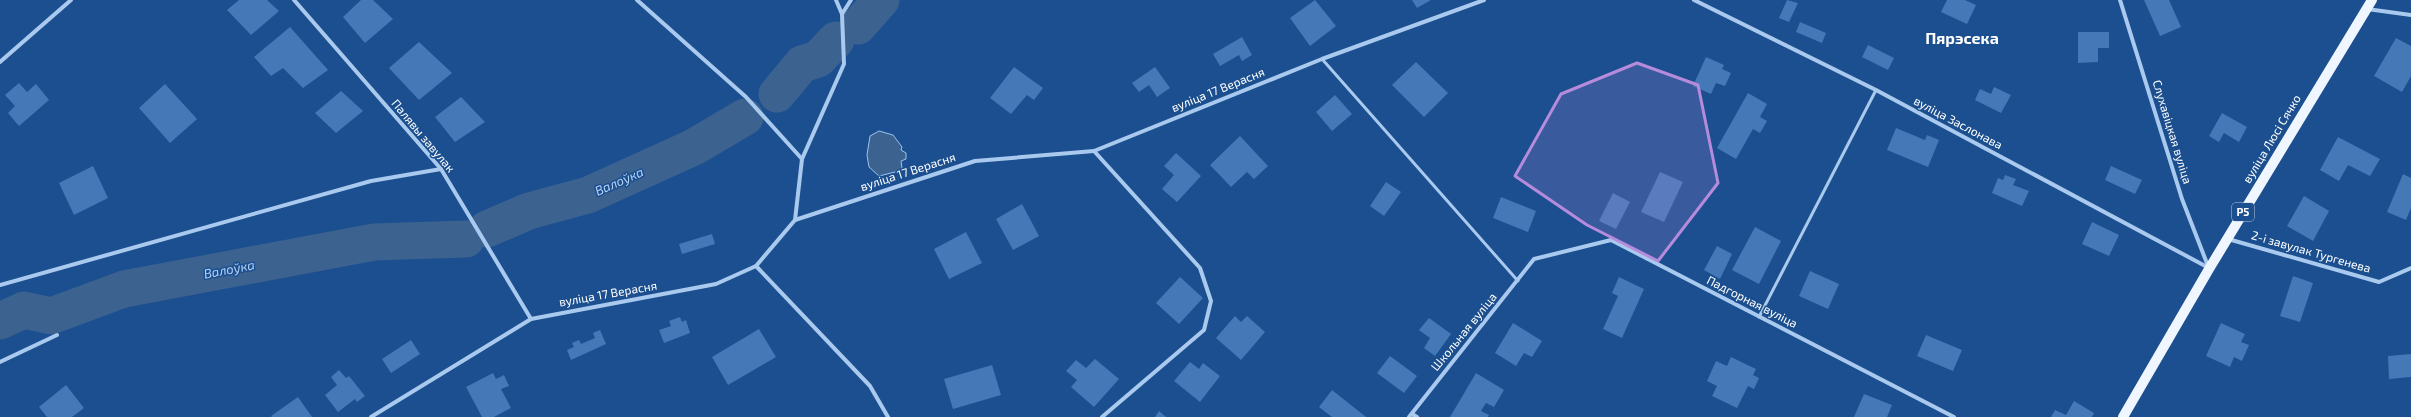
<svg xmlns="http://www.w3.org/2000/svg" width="2411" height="417" viewBox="0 0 2411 417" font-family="'Exo 2',sans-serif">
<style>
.water{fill:#3c6290;stroke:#9cc4f0}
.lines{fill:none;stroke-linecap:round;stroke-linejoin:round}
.river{stroke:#3c6290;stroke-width:37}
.building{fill:#4478b7}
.lane{stroke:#a9c9ee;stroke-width:3}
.street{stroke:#a9c9ee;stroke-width:4}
.primary{stroke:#f0f6ff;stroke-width:10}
.marked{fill:#b68bdc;fill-opacity:0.2;stroke:#b68bdc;stroke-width:3;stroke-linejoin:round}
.labels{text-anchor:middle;stroke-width:3;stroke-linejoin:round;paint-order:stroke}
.shield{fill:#1b4f8f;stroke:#bbcadd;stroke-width:1}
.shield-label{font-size:11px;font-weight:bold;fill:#fff}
.street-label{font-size:12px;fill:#fff;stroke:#1b4f8f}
.water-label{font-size:13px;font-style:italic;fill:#b5d3f5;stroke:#1b4f8f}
.district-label{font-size:16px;font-weight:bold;fill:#fff;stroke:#1b4f8f}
</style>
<rect width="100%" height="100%" fill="#1b4f8f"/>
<polygon class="water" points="879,131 893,135 902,147 901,150 906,153 906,159 901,161 902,168 899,171 879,176 869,167 867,155 870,136"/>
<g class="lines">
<g class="river">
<polyline points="858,26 881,0"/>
<polyline points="777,94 802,64 818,59 836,40"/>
<polyline points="487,229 529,211 588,195 694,147 745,117"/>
<polyline points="0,321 24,310 51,316 124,289 374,242 466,239"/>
</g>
</g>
<g class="building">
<polygon points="239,0 267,0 279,11 251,35 227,10"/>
<polygon points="361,0 373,0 393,19 365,43 343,17"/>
<polygon points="1315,0 1336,26 1310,46 1290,18"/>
<polygon points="1412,0 1431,0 1417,8"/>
<polygon points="1787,0 1798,3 1789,22 1779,18"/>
<polygon points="1947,0 1965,0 1976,5 1967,24 1941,12"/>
<polygon points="2144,0 2169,0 2181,27 2160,36"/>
<polygon points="1800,22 1826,33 1822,43 1796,32"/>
<polygon points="290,27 328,70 303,88 283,68 271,76 254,57"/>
<polygon points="2078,32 2109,32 2109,48 2098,48 2098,62 2078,63"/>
<polygon points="1242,37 1252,55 1242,61 1239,55 1220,66 1213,54"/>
<polygon points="2396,38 2411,46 2411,76 2402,92 2374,76"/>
<polygon points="419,42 452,73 419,100 389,68"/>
<polygon points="1868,45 1894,58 1888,70 1862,57"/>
<polygon points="1706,57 1724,65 1722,69 1731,73 1725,86 1716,83 1711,94 1693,86"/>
<polygon points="1416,62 1448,93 1424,117 1392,85"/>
<polygon points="1014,67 1043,88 1034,100 1027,95 1011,114 990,98"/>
<polygon points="1155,67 1170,88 1157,97 1149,85 1139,92 1132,83"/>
<polygon points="19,83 27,92 36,84 49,100 19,126 8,113 15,106 5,95"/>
<polygon points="165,84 197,119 170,143 139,108"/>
<polygon points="1994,87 2011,95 2001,113 1975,100 1980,89 1991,94"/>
<polygon points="341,91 363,111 336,133 315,113"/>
<polygon points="1748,93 1767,104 1760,117 1767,121 1760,133 1753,129 1736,159 1717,148"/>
<polygon points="1335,95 1352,114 1332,131 1316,112"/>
<polygon points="461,97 485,122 455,142 435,117"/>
<polygon points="2222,113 2247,127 2239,142 2224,133 2219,142 2209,136"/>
<polygon points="1896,128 1925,140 1927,135 1939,140 1928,167 1887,150"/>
<polygon points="1240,136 1268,166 1254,179 1247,172 1231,187 1210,165"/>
<polygon points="2338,137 2380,159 2370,176 2348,165 2339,181 2320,170"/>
<polygon points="1176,153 1201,176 1177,202 1162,189 1174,175 1164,166"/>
<polygon points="93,166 108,198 74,215 59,183"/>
<polygon points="2111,166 2142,180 2135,194 2105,180"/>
<polygon points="1660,172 1683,182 1664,222 1641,212"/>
<polygon points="2403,174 2411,178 2411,208 2406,220 2387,212"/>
<polygon points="2005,175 2016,179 2013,185 2029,191 2022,206 1992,193 1998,178 2003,180"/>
<polygon points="1386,182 1401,192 1384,216 1370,206"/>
<polygon points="1613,193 1630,202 1616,229 1599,221"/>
<polygon points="2304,196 2329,211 2313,241 2287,226"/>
<polygon points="1501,197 1536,211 1528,232 1493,218"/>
<polygon points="1022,204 1039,236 1013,250 996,219"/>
<polygon points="2092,222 2119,235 2109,256 2082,244"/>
<polygon points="1755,227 1781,241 1759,284 1732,270"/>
<polygon points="966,232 982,263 949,279 934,249"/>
<polygon points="712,234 715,244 682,254 679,244"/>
<polygon points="1717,246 1732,254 1720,279 1704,270"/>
<polygon points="1810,271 1839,284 1828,309 1799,296"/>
<polygon points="2293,276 2313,283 2300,322 2280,316"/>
<polygon points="1180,277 1203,298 1179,324 1156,303"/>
<polygon points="1619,277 1644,289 1622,338 1603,329 1618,296 1612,293"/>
<polygon points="1235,316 1241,322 1247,316 1265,332 1241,360 1216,338"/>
<polygon points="680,317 682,322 686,320 690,333 664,343 659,330 671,326 669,321"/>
<polygon points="1429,318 1451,334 1435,356 1424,348 1430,338 1419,330"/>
<polygon points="1513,323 1542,341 1532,357 1524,353 1516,366 1495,353"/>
<polygon points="2221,323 2245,334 2241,342 2249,345 2242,361 2234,357 2230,367 2206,356"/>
<polygon points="759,329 776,357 728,385 712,357"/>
<polygon points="600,330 606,344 571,360 567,350 574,347 572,343 579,340 581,344 595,338 593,333"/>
<polygon points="1926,335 1962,350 1953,371 1917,356"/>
<polygon points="411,340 420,354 391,373 382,359"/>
<polygon points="2411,354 2411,377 2389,379 2388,356"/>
<polygon points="1390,356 1417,376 1404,393 1377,373"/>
<polygon points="1731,357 1756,369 1753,375 1759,378 1754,389 1748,386 1737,408 1712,396 1717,386 1707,381 1716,361 1727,366"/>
<polygon points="1095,359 1119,379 1094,407 1071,387 1077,380 1066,371 1076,360 1086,368"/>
<polygon points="1190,362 1199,369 1203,363 1220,376 1200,402 1174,381"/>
<polygon points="992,365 1001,395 953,409 944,379"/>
<polygon points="339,370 346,378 349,376 365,396 357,402 355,399 338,412 325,395 337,385 331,377"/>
<polygon points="493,373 496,379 504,375 509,386 501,389 511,408 494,417 482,417 466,387"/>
<polygon points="1476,373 1504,390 1494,407 1486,403 1481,411 1489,415 1488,417 1450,417"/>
<polygon points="66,385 84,408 72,417 47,417 39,407"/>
<polygon points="1332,390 1366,417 1332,417 1319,407"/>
<polygon points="1864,394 1892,405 1887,417 1854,417"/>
<polygon points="298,397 312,417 272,417 271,416"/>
<polygon points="2074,401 2094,413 2092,417 2051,417 2055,410 2066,415"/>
<polygon points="1159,411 1166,417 1155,417"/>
</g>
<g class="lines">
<g class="lane">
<polyline points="1322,59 1518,281"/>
<polyline points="1759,317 1876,90"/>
</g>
<g class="street">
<polyline points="294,0 441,169 531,319"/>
<polyline points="637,0 746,97 802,159"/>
<polyline points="1694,0 1876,90 2209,268"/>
<polyline points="2120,0 2182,199 2208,266"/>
<polyline points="2367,9 2411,15"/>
<polyline points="842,14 851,0"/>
<polyline points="0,62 71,0"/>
<polyline points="1094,151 1200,268 1211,301 1204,330 1102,417"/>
<polyline points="795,220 802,159 844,64 842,14 836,0"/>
<polyline points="2228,239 2379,282 2411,268"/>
<polyline points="756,266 870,386 888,417"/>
<polyline points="0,285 371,181 441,169"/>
<polyline points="0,362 57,335"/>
<polyline points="1412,414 1417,417"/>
<polyline points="371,417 531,319 716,284 756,266 795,220 975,161 1094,151 1322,59 1484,0"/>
<polyline points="1409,417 1534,259 1611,240 1954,417"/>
</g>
<polyline class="primary" points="2123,417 2209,269 2372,0"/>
</g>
<path class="marked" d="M 1637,63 L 1698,85 L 1718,183 L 1658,261 L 1587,225 L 1515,176 L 1561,94 Z"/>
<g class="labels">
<rect class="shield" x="2232" y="203" width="22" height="18" rx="3"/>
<g class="shield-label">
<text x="2243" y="216">Р5</text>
</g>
<g class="street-label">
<text transform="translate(1218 90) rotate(-22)" y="4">вуліца 17 Верасня</text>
<text transform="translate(1958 123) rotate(28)" y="4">вуліца Заслонава</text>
<text transform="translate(2172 132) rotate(73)" y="4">Слухавіцкая вуліца</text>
<text transform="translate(423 136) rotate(50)" y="4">Палявы завулак</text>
<text transform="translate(2272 139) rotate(-59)" y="4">вуліца Люсі Сячко</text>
<text transform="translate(908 172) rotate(-18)" y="4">вуліца 17 Верасня</text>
<text transform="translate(2311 252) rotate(16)" y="4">2-і завулак Тургенева</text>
<text transform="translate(608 294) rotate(-10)" y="4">вуліца 17 Верасня</text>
<text transform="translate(1752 302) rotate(27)" y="4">Падгорная вуліца</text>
<text transform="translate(1464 332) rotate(-51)" y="4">Школьная вуліца</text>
</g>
<g class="water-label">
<text transform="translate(619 181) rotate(-24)" y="5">Валоўка</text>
<text transform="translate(229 269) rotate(-11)" y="5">Валоўка</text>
</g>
<g class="district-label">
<text x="1962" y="44">Пярэсека</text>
</g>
</g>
</svg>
